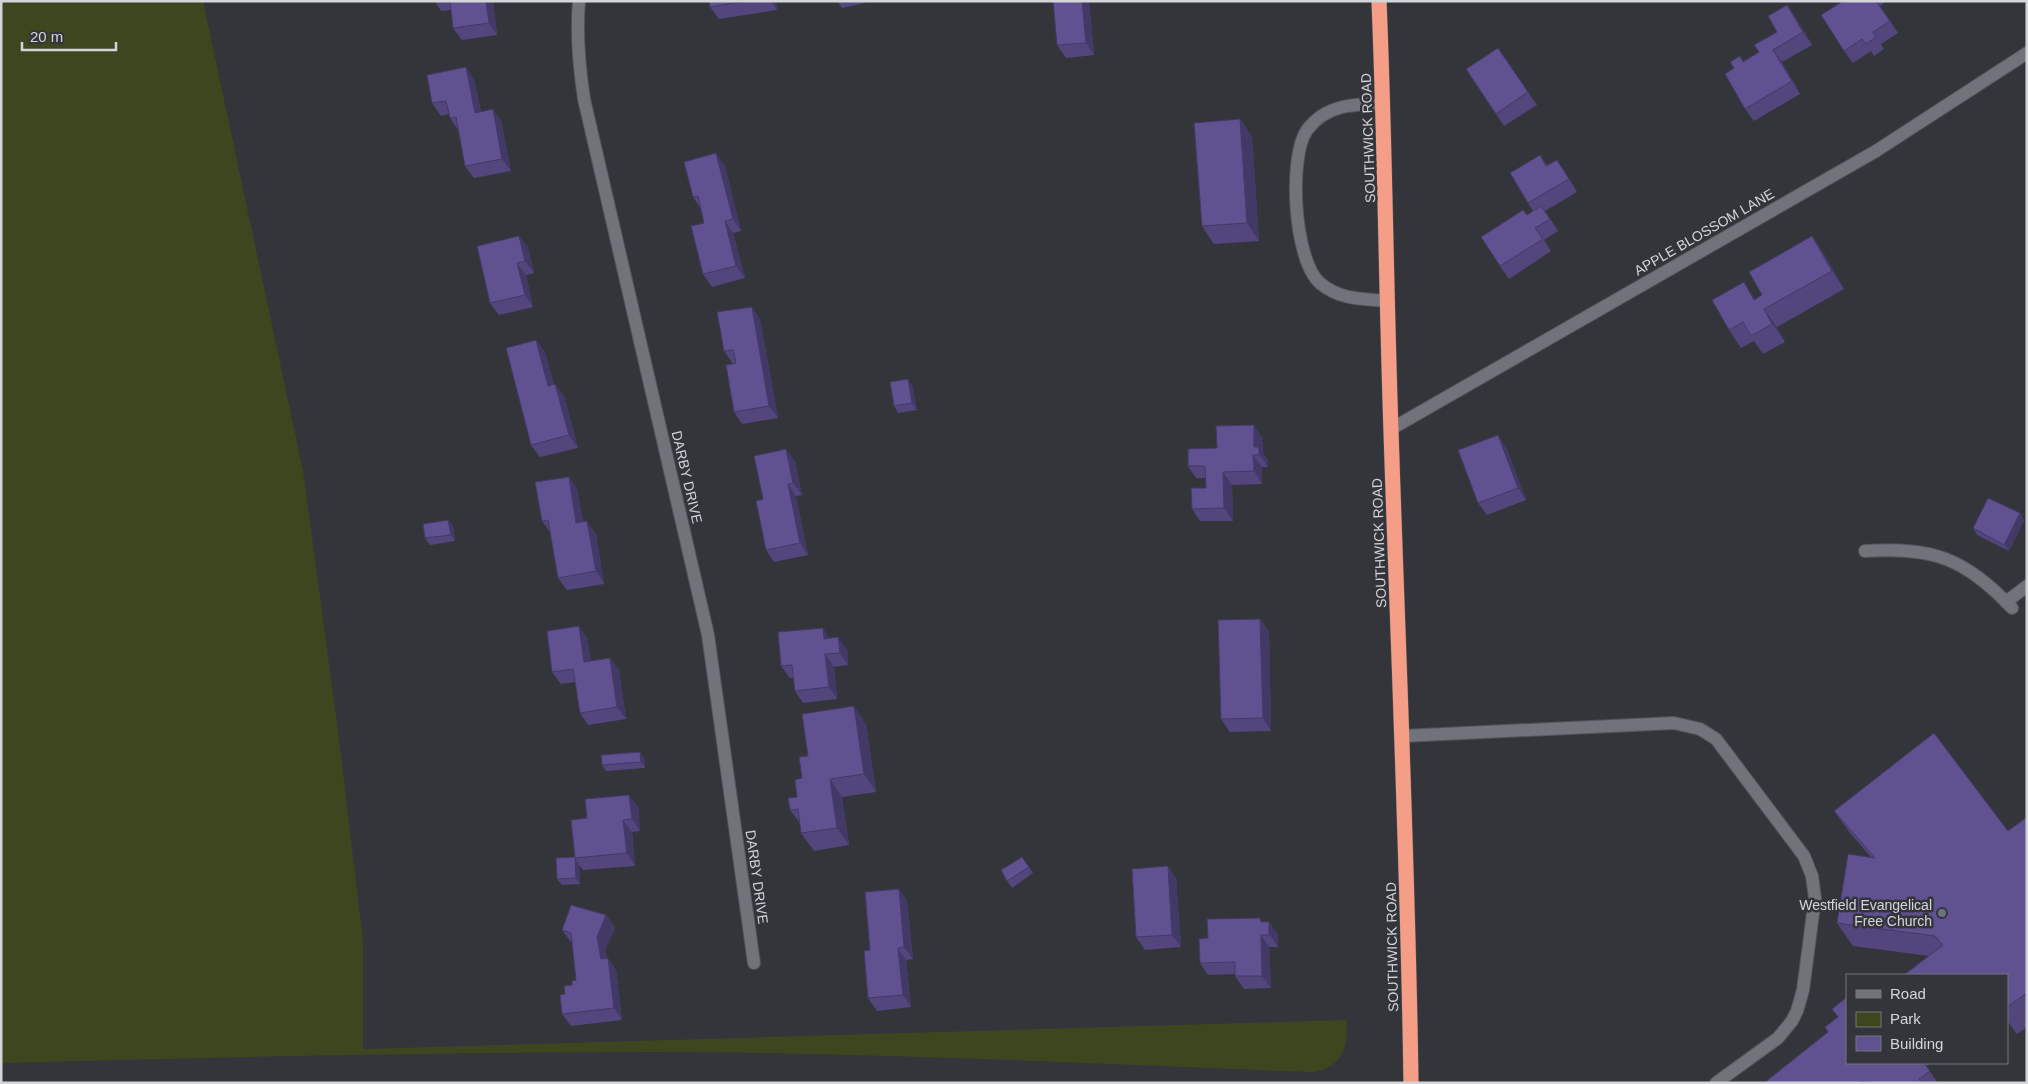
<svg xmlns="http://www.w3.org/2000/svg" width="2028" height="1084" viewBox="0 0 2028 1084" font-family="Arial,sans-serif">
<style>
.green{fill:#3d471f}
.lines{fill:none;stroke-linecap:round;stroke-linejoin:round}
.minor-casing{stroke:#525459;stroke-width:14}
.highway-casing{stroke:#525459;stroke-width:16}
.minor{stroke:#72737a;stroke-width:12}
.highway{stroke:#f49e87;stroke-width:15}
.wall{fill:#53467d}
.shaded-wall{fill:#433966}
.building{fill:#605191;stroke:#433966}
.worship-dot{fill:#6b7280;stroke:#34353b;stroke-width:2}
.labels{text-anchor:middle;stroke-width:5;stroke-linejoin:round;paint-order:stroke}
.street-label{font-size:14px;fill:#d4d5d9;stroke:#34353b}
.poi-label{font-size:14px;fill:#d4d5d9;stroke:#34353b;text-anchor:end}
</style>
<rect width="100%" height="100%" fill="#34353b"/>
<path class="green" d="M 1,1 L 203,1 L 303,471 L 337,723 L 363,941 L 363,1049 L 1347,1020 C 1347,1047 1344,1067 1313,1072 C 1094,1064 874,1052 654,1052 C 437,1052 219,1057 1,1063 Z"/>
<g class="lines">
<defs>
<g id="minor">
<path d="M 579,1 C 576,34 579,66 584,99 L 708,635 L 754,963"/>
<path d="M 1383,104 C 1355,104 1326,104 1307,130 C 1288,157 1294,261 1320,283 C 1339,300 1365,299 1388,301"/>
<polyline points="1391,429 1876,151 2027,53"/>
<path d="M 1865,551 C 1933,547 1965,558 2012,608"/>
<polyline points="2006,602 2027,586"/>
<polyline points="1403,736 1674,723 1700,729 1716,739 1804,856 1812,876 1815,898 1803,990 1797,1011 1792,1021 1778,1038 1716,1083"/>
</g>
<path id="highway" d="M 1379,1 C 1385,144 1386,287 1391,431 C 1398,648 1408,865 1411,1083"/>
</defs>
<use href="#minor" class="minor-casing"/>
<use href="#highway" class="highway-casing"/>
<use href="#minor" class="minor"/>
<use href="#highway" class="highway"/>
</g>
<g class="wall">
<polygon points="435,1 493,1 497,35 462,40 453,28 451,10 441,11"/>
<polygon points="709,1 776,1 777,10 719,19 710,7"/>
<polygon points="837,1 865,1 865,3 842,8"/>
<polygon points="1089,1 1094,55 1066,58 1057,45"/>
<polygon points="1843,1 1886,1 1880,6 1898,33 1881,44 1884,49 1874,56 1871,51 1853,63 1844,51"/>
<polygon points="1787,5 1796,18 1812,45 1782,62 1800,94 1754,121 1745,109 1734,68 1743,61 1759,52 1777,32"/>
<polygon points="1498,48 1537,105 1504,126 1496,114"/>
<polygon points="474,80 481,112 501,121 511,171 474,178 465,166 458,130 450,118 449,114 441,116 432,103"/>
<polygon points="1240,119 1252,137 1259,241 1214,244 1202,226"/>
<polygon points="1540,155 1547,165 1565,172 1577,192 1545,211 1558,231 1544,240 1551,251 1509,279 1500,266 1527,215 1533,211 1528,203"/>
<polygon points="725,166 741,231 733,233 745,278 712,287 703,274 704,223 701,209 693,197"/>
<polygon points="519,236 528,248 534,273 526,275 533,307 499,315 490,303"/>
<polygon points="1812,236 1824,254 1844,289 1777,327 1785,342 1763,354 1754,341 1741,348 1729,330 1762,295"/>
<polygon points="760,319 778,418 742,424 734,412 733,364 724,351"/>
<polygon points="545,352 554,385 564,396 578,448 540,457 531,445"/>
<polygon points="912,385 917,410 898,413 894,406"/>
<polygon points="1262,437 1263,453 1268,460 1268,467 1262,467 1262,484 1232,485 1233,521 1200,521 1192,509 1206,488 1206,478 1196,478 1188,466 1217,448"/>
<polygon points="1506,447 1526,500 1487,515 1478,503"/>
<polygon points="795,461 802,495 796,496 808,555 774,562 766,550 763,499"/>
<polygon points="569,477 577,489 583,522 596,534 604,584 567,590 558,578 551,533 542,521"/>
<polygon points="2020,513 2024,520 2009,551 1977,535 1973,528"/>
<polygon points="448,520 453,526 455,541 430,545 425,538"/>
<polygon points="1260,619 1269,632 1271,731 1230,732 1221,719"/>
<polygon points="587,638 591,661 619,670 626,719 588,725 580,713 575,682 561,684 552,672"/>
<polygon points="830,638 847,649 848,665 834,667 837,699 803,703 795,691 793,678 790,678 781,666"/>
<polygon points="866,724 876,792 842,797 849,845 814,851 801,833 800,823 790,810 797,797 808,756"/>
<polygon points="644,758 645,768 606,771 602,765"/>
<polygon points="638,807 640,831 632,832 635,866 583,870 579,865 580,884 562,885 557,879 574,857 587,818"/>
<polygon points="1834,811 2008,831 2027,817 2027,1027 2017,1034 2008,1022 2007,1022 2007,975 1929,956 1853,946 1837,923 1871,857 1850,833"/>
<polygon points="1022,857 1033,873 1012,888 1007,881"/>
<polygon points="1176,878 1181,947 1145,950 1136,937"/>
<polygon points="899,889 907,901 913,959 906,960 911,1007 877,1011 868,998 870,950"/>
<polygon points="606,915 615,928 605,950 607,958 616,970 622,1020 571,1026 562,1014 565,994 576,980 572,942 571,942 562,930"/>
<polygon points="1263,922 1278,934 1278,947 1269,947 1271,988 1244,989 1235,976 1235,974 1208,975 1200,963 1208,938"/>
<polygon points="1847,997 1847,1063 1931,1063 1926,1066 1938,1083 1764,1083 1828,1032 1825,1027 1838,1017 1832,1009"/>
</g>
<g class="shaded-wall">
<polygon points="486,1 493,1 497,35 489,23"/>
<polygon points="771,1 776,1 777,10"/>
<polygon points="1082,1 1089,1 1094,55 1086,43"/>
<polygon points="1787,5 1796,18 1812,45 1803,32"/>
<polygon points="1773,50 1782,62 1800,94 1792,81"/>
<polygon points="466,67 474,80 483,125 475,113"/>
<polygon points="493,109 501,121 511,171 502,159"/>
<polygon points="1240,119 1252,137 1259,241 1247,223"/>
<polygon points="716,153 725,166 741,231 733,219"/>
<polygon points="725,221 733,233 745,278 736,266"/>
<polygon points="519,236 528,248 534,273 525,261"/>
<polygon points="1812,236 1824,254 1844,289 1832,271"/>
<polygon points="517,263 526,275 533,307 525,295"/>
<polygon points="1744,282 1756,300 1754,300"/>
<polygon points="752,307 760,319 778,418 769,406"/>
<polygon points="1764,309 1777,327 1785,342 1772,324"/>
<polygon points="536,340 545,352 557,398 548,386"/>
<polygon points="908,379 912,385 917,410 912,403"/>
<polygon points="555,384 564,396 578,448 569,435"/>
<polygon points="1254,425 1262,437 1263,453 1268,460 1268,467 1254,447"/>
<polygon points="1498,435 1506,447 1526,500 1518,488"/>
<polygon points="786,449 795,461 802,495 793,483"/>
<polygon points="1253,455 1262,467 1262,484 1254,471"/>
<polygon points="1223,472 1232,485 1233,521 1224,508"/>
<polygon points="569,477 577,489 585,535 576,523"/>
<polygon points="788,484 796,496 808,555 800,543"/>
<polygon points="2020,513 2024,520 2009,551 2004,545"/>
<polygon points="448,520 453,526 455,541 451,535"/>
<polygon points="587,521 596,534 604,584 596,571"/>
<polygon points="1260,619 1269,632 1271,731 1263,718"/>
<polygon points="579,626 587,638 593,674 584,662"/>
<polygon points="823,628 831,640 824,639"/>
<polygon points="838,637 847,649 848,665 840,653"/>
<polygon points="825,654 834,667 837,699 829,687"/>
<polygon points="610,658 619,670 626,719 617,707"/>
<polygon points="854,706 866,724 876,792 864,774"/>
<polygon points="640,752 644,758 645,768 641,762"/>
<polygon points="830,779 842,797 849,845 837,828"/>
<polygon points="629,795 638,807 640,831 632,819"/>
<polygon points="623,820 632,832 635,866 627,853"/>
<polygon points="575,859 579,865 580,884 576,878"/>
<polygon points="1168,866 1176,878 1181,947 1172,935"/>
<polygon points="899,889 907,901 913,959 904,947"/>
<polygon points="606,915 615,928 605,950 609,971 601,959 597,937"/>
<polygon points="1260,918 1269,930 1269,922 1278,934 1278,947 1261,922"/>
<polygon points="1261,935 1269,947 1271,988 1262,976"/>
<polygon points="898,948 906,960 911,1007 903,995"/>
<polygon points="608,958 616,970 622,1020 614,1008"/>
</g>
<g class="building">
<polygon points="450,1 486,1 489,23 453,28"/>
<polygon points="709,1 745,1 710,7"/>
<polygon points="1053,1 1082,1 1086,43 1057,45"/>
<polygon points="1843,1 1876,1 1890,21 1873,32 1876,37 1866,44 1862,39 1844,51 1821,15"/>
<polygon points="1787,5 1803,32 1773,50 1792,81 1745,109 1725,74 1734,68 1730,62 1740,56 1743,62 1759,52 1754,45 1777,32 1768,16"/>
<polygon points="1498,48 1528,92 1496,114 1466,69"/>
<polygon points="466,67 475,113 493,109 502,159 465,166 456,117 450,118 446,101 432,103 427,75"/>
<polygon points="1240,119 1247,223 1202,226 1194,123"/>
<polygon points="716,153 733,219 725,221 736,266 703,274 691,226 704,223 698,196 693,197 684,162"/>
<polygon points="1540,155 1546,166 1557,160 1569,179 1528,203 1510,173"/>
<polygon points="1541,206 1550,219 1535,228 1543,239 1500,266 1481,237 1523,210 1527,215"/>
<polygon points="519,236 525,261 517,263 525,295 490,303 477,246"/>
<polygon points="1812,236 1832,271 1764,309 1772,324 1751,336 1743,322 1729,330 1712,300 1744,282 1754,300 1762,295 1749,272"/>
<polygon points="752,307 769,406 734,412 726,365 736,363 733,350 724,351 717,312"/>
<polygon points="536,340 548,386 555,384 569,435 531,445 506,348"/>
<polygon points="908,379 912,403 894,406 890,382"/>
<polygon points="1254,425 1254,447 1259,447 1259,455 1253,455 1254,471 1223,472 1224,508 1192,509 1191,488 1206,488 1205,466 1188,466 1188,449 1217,448 1216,426"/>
<polygon points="1498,435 1518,488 1478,503 1458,450"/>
<polygon points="786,449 793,483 788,484 800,543 766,550 756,501 763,499 754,456"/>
<polygon points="569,477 576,523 587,521 596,571 558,578 548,520 542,521 535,482"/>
<polygon points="1988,498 2020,513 2004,545 1973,528"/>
<polygon points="448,520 451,535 425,538 423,524"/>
<polygon points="1260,619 1263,718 1221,719 1218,620"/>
<polygon points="579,626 584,662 610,658 617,707 580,713 573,669 552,672 547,631"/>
<polygon points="823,628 824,639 838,637 840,653 825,654 829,687 795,691 792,665 781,666 778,632"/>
<polygon points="854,706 864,774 830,779 837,828 801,833 798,809 790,810 788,798 797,797 795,780 802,778 799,757 808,756 802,714"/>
<polygon points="1934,733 2008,831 2027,817 2027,993 2007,1007 2007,975 1904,975 1943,945 1935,936 1837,923 1848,854 1875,858 1834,811"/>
<polygon points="640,752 641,762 602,765 601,755"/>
<polygon points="629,795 632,819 623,820 627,853 575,858 571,820 587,818 585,799"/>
<polygon points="575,857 576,878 557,879 556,858"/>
<polygon points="1022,857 1029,867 1007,881 1001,870"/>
<polygon points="1168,866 1172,935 1136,937 1132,869"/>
<polygon points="899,889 904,947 898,948 903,995 868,998 864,951 870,950 865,892"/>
<polygon points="571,905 606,915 597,937 601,959 608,958 614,1008 562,1014 560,995 565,994 564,986 572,985 572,981 576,980 571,933 562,930"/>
<polygon points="1260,918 1261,922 1269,922 1269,935 1261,935 1262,976 1235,976 1235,962 1200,963 1199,939 1208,938 1207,919"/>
<polygon points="1847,997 1847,1063 1924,1063 1930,1071 1919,1079 1922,1083 1866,1083 1864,1081 1861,1083 1764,1083 1828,1032 1825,1027 1838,1017 1832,1009"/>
</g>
<circle class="worship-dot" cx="1942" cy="913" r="5"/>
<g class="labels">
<g class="street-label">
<text transform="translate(1368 138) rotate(-92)" y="5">SOUTHWICK ROAD</text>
<text transform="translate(1704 232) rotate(-30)" y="5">APPLE BLOSSOM LANE</text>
<text transform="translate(687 477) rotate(77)" y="5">DARBY DRIVE</text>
<text transform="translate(1379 543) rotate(-92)" y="5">SOUTHWICK ROAD</text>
<text transform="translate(757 877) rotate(82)" y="5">DARBY DRIVE</text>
<text transform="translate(1392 947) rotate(-91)" y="5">SOUTHWICK ROAD</text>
</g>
<g class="poi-label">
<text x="1932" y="910">Westfield Evangelical<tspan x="1932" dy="16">Free Church</tspan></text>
</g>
</g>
<rect width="2028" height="1084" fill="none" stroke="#d4d5d9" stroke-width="5"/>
<rect x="1846" y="974" width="162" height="90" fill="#34353b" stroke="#74757a"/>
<rect x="1856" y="990" width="25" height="8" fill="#72737a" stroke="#74757a"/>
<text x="1890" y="999" font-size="15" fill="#d4d5d9">Road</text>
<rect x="1856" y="1012" width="25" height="15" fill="#3d471f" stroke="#74757a"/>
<text x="1890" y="1024" font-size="15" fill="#d4d5d9">Park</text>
<rect x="1856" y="1036" width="25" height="15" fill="#605191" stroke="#74757a"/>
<text x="1890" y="1049" font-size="15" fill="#d4d5d9">Building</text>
<path d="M22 42v8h94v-8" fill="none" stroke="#d4d5d9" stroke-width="2.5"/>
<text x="30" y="42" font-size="15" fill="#d4d5d9" stroke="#34353b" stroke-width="4" paint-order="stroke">20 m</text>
</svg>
